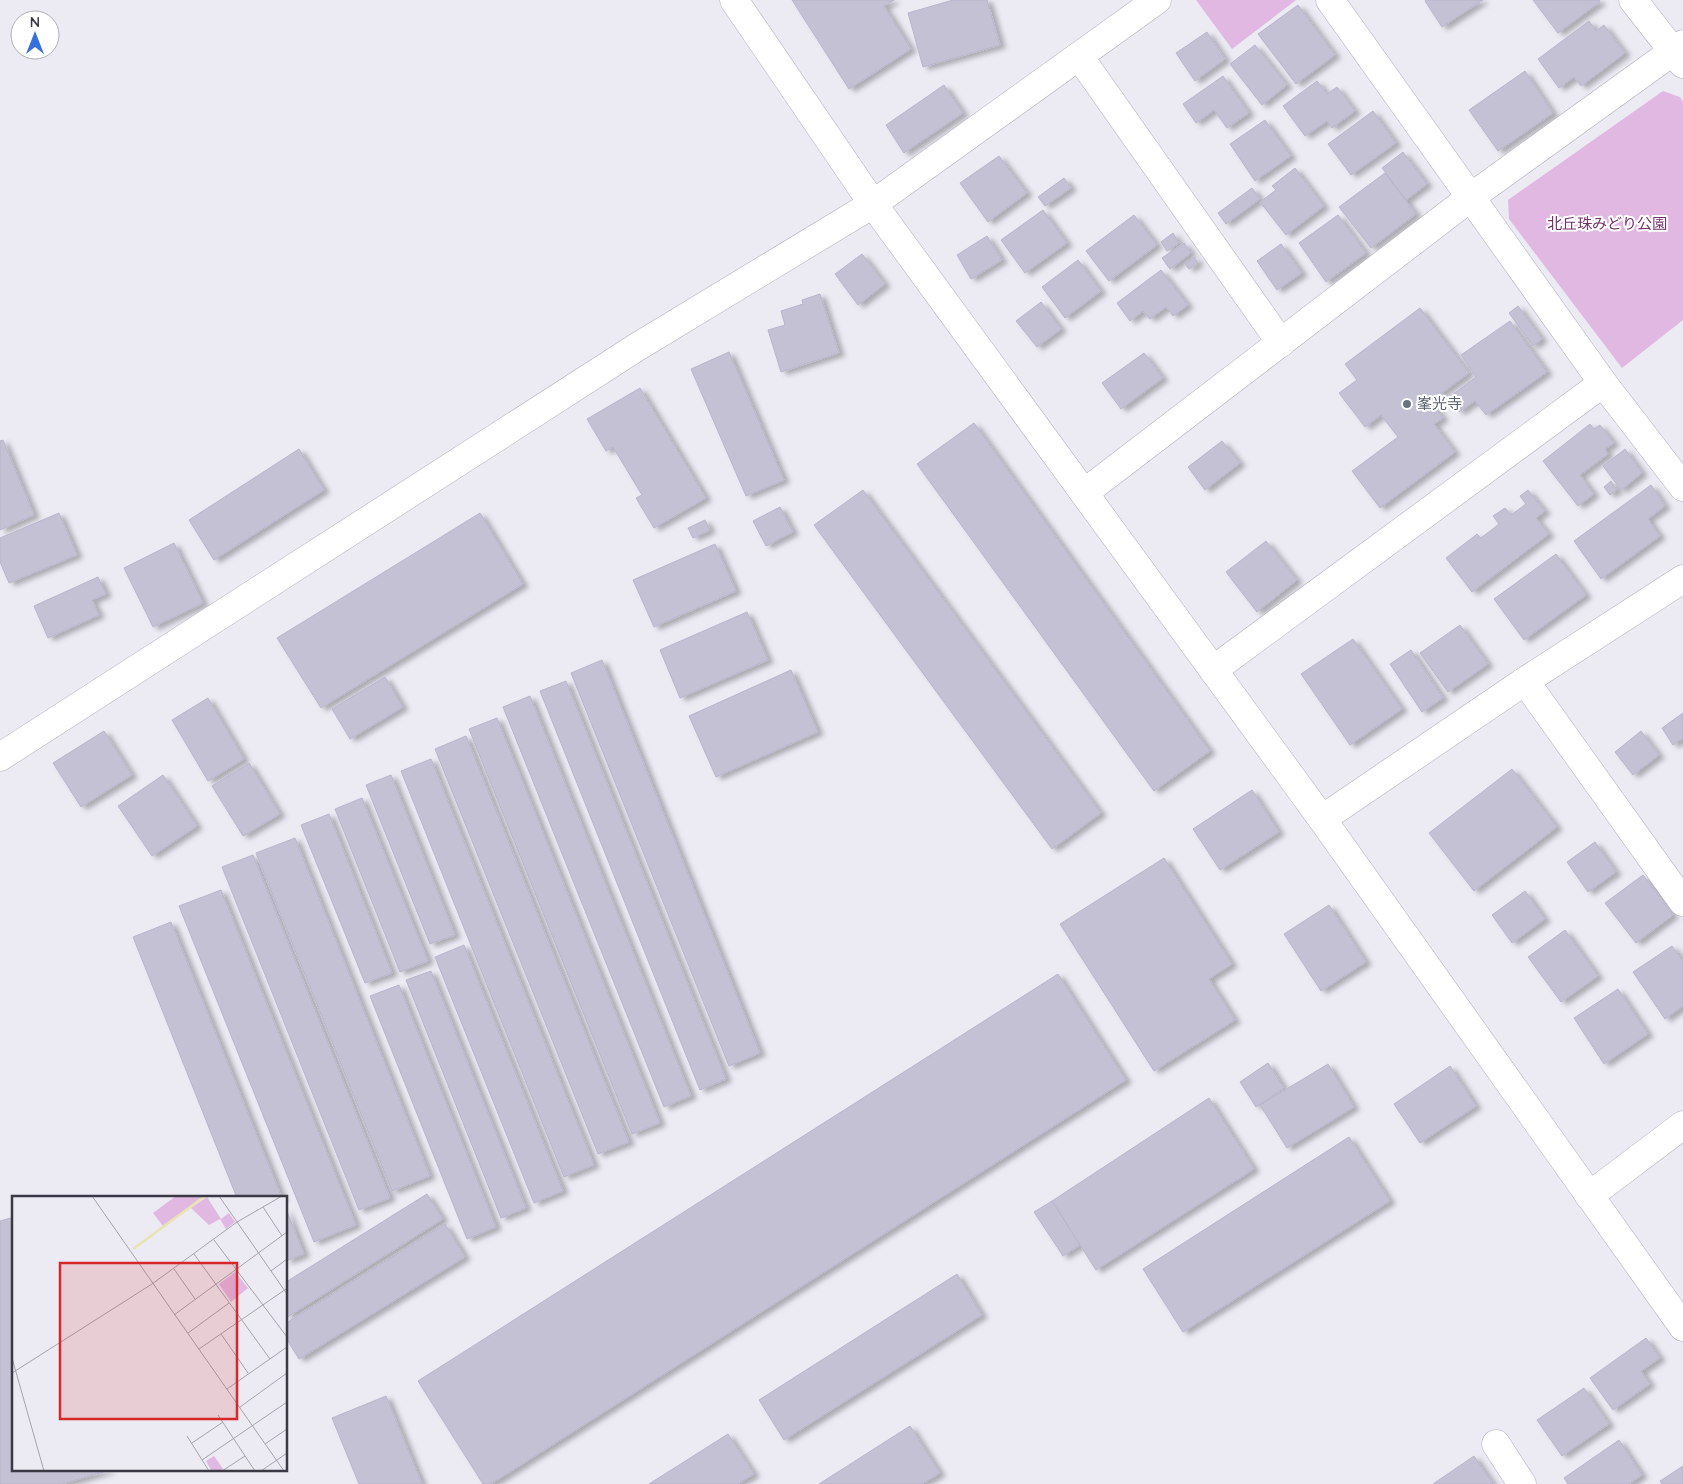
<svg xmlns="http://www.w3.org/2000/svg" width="1683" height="1484" viewBox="0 0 1683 1484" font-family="Quicksand,'Noto Sans JP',sans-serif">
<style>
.green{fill:#e0b8e2}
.building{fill:#c3c1d3;stroke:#b8b5cd;filter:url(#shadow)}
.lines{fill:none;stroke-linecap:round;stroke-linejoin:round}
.minor-casing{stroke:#b1aebe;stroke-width:29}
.tertiary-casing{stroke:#b1aebe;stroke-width:29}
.minor{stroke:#fff;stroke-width:28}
.tertiary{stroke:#fff;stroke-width:28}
.worship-dot{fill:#6b7280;stroke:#fff;stroke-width:2}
.labels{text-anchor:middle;stroke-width:4;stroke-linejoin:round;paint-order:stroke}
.park-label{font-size:15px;fill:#713369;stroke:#fff}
.worship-label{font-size:15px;fill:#5b616d;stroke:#fff;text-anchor:start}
.inset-river{fill:none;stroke:#e8e3af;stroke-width:2.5}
.inset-road{fill:none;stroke:#a5a3ae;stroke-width:1}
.view{fill:#d62828;fill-opacity:0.15;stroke:#d62828;stroke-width:2.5}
.inset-edge{fill:none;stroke:#3b3946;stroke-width:2.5}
</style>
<defs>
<filter id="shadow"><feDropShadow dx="5.5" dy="3" stdDeviation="2.5" flood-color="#0004"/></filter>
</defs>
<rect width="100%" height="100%" fill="#eceaf3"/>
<g class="green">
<polygon points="1196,0 1296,0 1232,49"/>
<polygon points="1663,91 1680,97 1683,102 1683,320 1622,368 1509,219 1508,200"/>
</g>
<g class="building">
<polygon points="792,0 894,0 884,6 911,49 849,89"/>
<polygon points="953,0 987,0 1000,45 923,67 908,13"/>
<polygon points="1426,0 1483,0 1442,27 1425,1"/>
<polygon points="1533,0 1599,0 1600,2 1558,33"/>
<polygon points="1298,5 1335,55 1296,84 1258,34"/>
<polygon points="1589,21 1596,31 1604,25 1625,53 1581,86 1574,77 1559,88 1538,59"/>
<polygon points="1207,32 1225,59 1195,81 1176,53"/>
<polygon points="1255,45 1287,85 1262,105 1230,64"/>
<polygon points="1525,71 1553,113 1498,151 1469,110"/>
<polygon points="1223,76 1249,113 1227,128 1214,110 1196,123 1183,104"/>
<polygon points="1317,81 1327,94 1337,87 1355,111 1332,128 1327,121 1305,136 1283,106"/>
<polygon points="944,85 963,113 904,153 886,125"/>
<polygon points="1373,111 1396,143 1351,175 1328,144"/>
<polygon points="1265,120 1291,156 1255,181 1230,144"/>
<polygon points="1403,152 1427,184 1406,200 1382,168"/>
<polygon points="999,156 1027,193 988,222 960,183"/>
<polygon points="1295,168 1324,206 1286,235 1260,202 1276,190 1272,186"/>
<polygon points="1385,173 1416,214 1371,248 1339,207"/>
<polygon points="1064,178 1071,188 1045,206 1038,197"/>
<polygon points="1252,188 1260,199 1226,224 1218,213"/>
<polygon points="1043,210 1067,243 1025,273 1001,240"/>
<polygon points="1134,215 1157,245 1109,281 1086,251"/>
<polygon points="1338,215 1366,253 1326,282 1299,243"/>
<polygon points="1173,233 1179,243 1167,251 1161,242"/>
<polygon points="987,236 1002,260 971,279 957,255"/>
<polygon points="1184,243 1191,253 1170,269 1162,258"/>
<polygon points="1281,244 1302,273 1277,290 1257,261"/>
<polygon points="862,254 885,284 858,305 835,274"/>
<polygon points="1194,257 1198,263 1189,269 1185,264"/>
<polygon points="1078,260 1101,291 1065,318 1042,287"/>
<polygon points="1161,270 1188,305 1173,316 1166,307 1150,319 1143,311 1130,321 1117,303"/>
<polygon points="820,294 839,353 781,372 768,330 785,325 781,311 803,304 802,300"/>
<polygon points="1041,302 1061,329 1037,347 1016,321"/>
<polygon points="1518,306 1542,339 1533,346 1509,313"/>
<polygon points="1420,308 1469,373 1431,401 1443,418 1434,424 1455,452 1380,508 1352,471 1398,437 1381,415 1365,427 1339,393 1357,380 1345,364"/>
<polygon points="1510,321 1547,372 1486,415 1475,401 1459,412 1449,397 1476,377 1461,355"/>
<polygon points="729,352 784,480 746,496 691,369"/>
<polygon points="1144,353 1163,378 1121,409 1102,383"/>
<polygon points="640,388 706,498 654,528 636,498 642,495 613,447 606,451 587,419"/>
<polygon points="974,423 1210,751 1154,791 917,464"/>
<polygon points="1590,424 1594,429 1600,425 1614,443 1605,449 1608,454 1580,475 1594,494 1578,506 1543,461"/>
<polygon points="3,440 34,515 0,530 0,441"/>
<polygon points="1222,441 1240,463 1205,490 1188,467"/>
<polygon points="299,449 324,490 214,560 189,520"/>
<polygon points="1625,449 1642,473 1621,490 1603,466"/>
<polygon points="1611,481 1617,490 1610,495 1604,487"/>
<polygon points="1651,485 1665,506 1648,519 1660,536 1601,579 1574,541"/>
<polygon points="863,490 1101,813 1052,849 814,525"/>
<polygon points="1528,490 1545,511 1536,518 1549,534 1472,592 1446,558 1477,534 1481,538 1499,524 1493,516 1505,508 1511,515 1526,504 1520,496"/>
<polygon points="780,507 793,532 766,546 753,521"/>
<polygon points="59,513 77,555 9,583 0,562 0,538"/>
<polygon points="480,513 523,584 321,708 277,638"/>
<polygon points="705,520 710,530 693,538 688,528"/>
<polygon points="1266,541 1297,580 1257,612 1226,572"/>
<polygon points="174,543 203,603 153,627 124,568"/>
<polygon points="715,544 736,591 654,627 633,580"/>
<polygon points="1556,554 1586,595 1524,640 1494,599"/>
<polygon points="98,577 106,594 92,600 99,615 48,638 34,606"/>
<polygon points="747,612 768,660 680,698 660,650"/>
<polygon points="1460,625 1488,664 1448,692 1420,653"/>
<polygon points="1353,639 1402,709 1350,745 1301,674"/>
<polygon points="1411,650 1443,698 1422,712 1390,664"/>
<polygon points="602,660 760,1053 729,1066 571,673"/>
<polygon points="791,670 818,732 716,777 689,716"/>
<polygon points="385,677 403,707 350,739 332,709"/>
<polygon points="566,681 726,1079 700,1090 540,691"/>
<polygon points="530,696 691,1096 664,1107 503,707"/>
<polygon points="208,698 244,759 208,781 172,720"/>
<polygon points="1683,713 1683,738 1673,745 1662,728"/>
<polygon points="497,718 660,1123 632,1134 469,729"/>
<polygon points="104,731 132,775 81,807 53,763"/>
<polygon points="1641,731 1659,755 1633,775 1615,752"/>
<polygon points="466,736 629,1142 598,1154 435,749"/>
<polygon points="431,759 594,1165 564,1177 401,771"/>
<polygon points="249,763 280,814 243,836 212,786"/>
<polygon points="1512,769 1557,827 1474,891 1429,833"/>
<polygon points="163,775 197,826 152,856 118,806"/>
<polygon points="391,775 455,935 430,944 366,785"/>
<polygon points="1252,790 1279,832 1220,870 1193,829"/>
<polygon points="362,798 428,961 400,972 335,809"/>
<polygon points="329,814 392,973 365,983 301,825"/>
<polygon points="295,838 430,1176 392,1191 256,853"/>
<polygon points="1595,842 1616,872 1588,892 1567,862"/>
<polygon points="253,855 390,1198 359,1210 222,867"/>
<polygon points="1164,858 1232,964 1209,979 1235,1020 1154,1071 1060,924"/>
<polygon points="1643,875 1673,915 1636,943 1605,903"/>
<polygon points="221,890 356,1225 314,1242 179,906"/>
<polygon points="1525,891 1545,919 1512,943 1492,915"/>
<polygon points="1329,905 1366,962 1321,991 1284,934"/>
<polygon points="171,922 282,1198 237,1198 133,937"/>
<polygon points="1565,930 1598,976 1561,1002 1528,957"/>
<polygon points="464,945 563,1191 534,1203 435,957"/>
<polygon points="1672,946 1683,961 1683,1006 1665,1019 1633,972"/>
<polygon points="431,971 526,1208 501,1218 406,980"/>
<polygon points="1058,974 1126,1080 491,1484 483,1484 418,1381"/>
<polygon points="399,985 496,1227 467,1239 370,996"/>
<polygon points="1618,989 1648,1034 1604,1064 1574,1018"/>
<polygon points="1268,1063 1284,1088 1256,1107 1240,1082"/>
<polygon points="1328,1064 1354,1107 1287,1148 1260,1105"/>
<polygon points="1450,1066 1476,1106 1420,1143 1394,1104"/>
<polygon points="1209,1098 1254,1169 1096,1270 1052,1201"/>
<polygon points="1349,1137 1390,1201 1183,1332 1143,1269"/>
<polygon points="427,1194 443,1219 286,1318 286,1282"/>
<polygon points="1052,1201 1080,1245 1063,1256 1034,1212"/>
<polygon points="286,1209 304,1254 286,1261"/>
<polygon points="14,1217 14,1470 110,1470 62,1484 0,1484 0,1221"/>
<polygon points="445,1224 465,1257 299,1359 286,1338 286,1323"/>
<polygon points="957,1274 982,1315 784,1440 759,1400"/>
<polygon points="1646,1338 1660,1358 1641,1371 1650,1384 1613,1410 1590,1378"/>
<polygon points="1584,1388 1609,1424 1562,1456 1537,1420"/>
<polygon points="386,1396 422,1484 359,1484 332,1418"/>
<polygon points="910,1426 940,1473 922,1484 819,1484"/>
<polygon points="728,1434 754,1474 738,1484 649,1484"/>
<polygon points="1619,1440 1642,1475 1629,1484 1568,1484 1564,1478"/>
<polygon points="1474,1456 1493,1484 1433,1484"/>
<polygon points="1683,1466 1683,1484 1662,1484 1660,1481"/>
</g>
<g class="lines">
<defs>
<g id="minor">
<polyline points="734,0 873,204"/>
<polyline points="1330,0 1603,383 1683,487"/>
<polyline points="1633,0 1683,64"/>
<polyline points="1079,56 1281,343"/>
<polyline points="1084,493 1471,197 1683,44"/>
<polyline points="1213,670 1603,383"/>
<polyline points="1525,681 1683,902"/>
<polyline points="0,757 637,347 873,204 1157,0"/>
<polyline points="1589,1196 1683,1125"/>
<polyline points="1496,1444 1522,1484"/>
</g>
<g id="tertiary">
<polyline points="873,204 1322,819 1683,1327"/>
<polyline points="1322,819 1525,681 1683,579"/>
</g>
</defs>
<use href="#minor" class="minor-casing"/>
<use href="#tertiary" class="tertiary-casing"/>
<use href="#minor" class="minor"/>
<use href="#tertiary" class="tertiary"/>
</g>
<circle class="worship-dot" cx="1407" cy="404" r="5"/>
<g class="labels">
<g class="park-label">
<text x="1607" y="229">北丘珠みどり公園</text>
</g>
<g class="worship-label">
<text x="1417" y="409">峯光寺</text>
</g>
</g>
<g transform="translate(12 1196)">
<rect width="275" height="275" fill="#eceaf3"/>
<path d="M 164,0 L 193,0 L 151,30 L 141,17 ZM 195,1 L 209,23 L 217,17 L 223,26 L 214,33 L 208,23 L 197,29 L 179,12 ZM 223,76 L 236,92 L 219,106 L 207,88 ZM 202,260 L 211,273 L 208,275 L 199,274 L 194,265 Z" fill="#e0b8e2"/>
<path class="inset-river" d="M 121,53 L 193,0"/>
<path class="inset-road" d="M 80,0 L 272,275M 207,0 L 275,98M 251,11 L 270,40M 202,44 L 275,141M 182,58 L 258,163M 162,73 L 183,103M 259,75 L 275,63M 162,119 L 275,36M 176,137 L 217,107M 209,138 L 236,177M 187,153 L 274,93M 0,162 L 32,275M 0,177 L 140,88 L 225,26 L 270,0M 215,193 L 275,151M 228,211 L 275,177M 206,219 L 243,275M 175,240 L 197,275M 180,247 L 211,226M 253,248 L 275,233M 190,264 L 275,206M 210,275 L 233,260M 249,275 L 275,257"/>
<path class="view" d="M 48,67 L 225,67 L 225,223 L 48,223 Z"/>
<rect width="275" height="275" class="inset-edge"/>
</g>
<g transform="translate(35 35)"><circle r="24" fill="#ffffff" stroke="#b1b0b5"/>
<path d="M0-4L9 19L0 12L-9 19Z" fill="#356fe0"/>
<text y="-8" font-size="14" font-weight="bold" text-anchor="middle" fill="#3b3946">N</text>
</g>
</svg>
